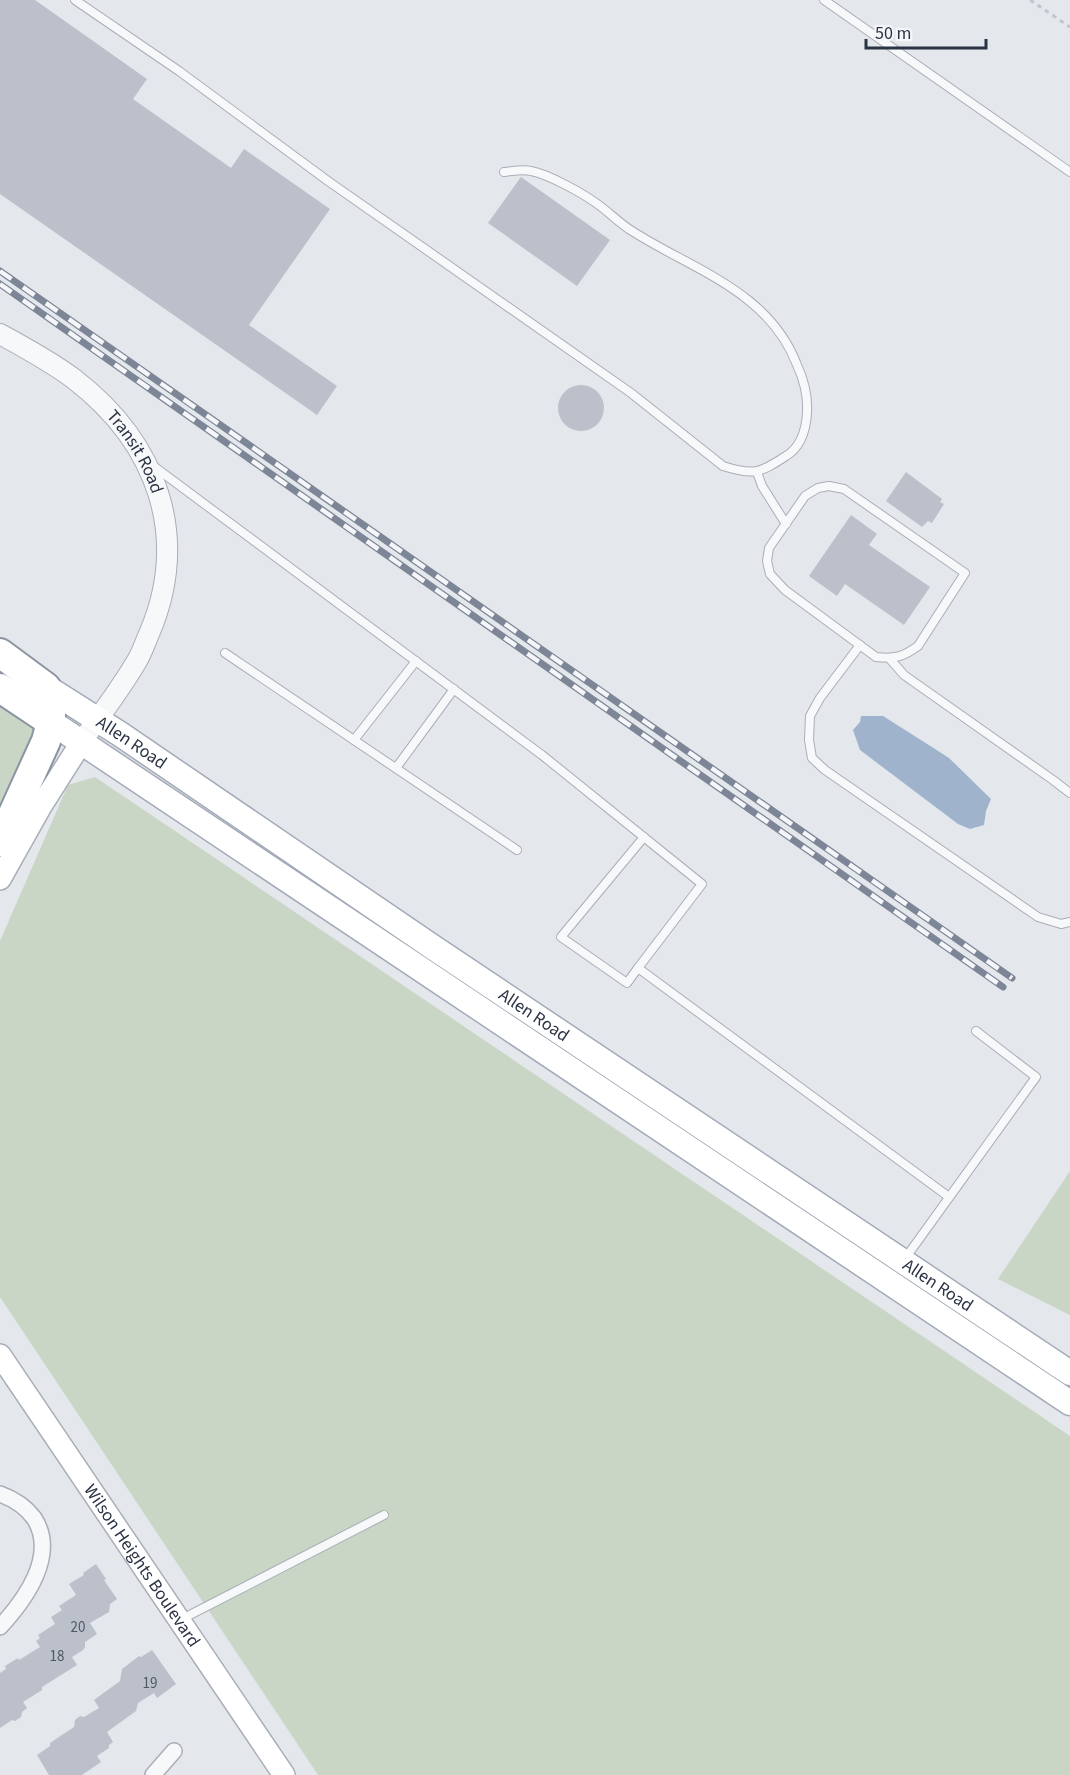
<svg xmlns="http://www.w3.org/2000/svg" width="1070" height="1775" viewBox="0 0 1070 1775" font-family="'Source Sans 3',sans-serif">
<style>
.green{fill:#c9d6c5}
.water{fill:#9fb4cc}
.building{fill:#bbc0ca}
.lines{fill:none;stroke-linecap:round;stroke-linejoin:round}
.service-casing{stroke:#a9aeb7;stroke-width:10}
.minor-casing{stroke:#a9aeb7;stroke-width:18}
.tertiary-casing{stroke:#a9aeb7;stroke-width:22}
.secondary-casing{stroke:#a9aeb7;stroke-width:24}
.primary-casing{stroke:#a3abb8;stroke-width:27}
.motorway-casing{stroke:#8b94a3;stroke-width:32}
.path{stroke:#c2c5cb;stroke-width:3;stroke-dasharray:4.5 4.5;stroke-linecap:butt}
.service{stroke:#f7f8fa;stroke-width:8}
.minor{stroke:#f7f8fa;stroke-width:15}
.tertiary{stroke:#f7f8fa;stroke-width:20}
.secondary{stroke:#fff;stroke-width:21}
.primary{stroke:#fff;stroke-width:24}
.motorway{stroke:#fff;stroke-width:28}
.rail-casing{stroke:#7d8696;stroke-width:7}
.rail{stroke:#f4f6f9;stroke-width:4.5;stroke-dasharray:14;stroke-linecap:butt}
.labels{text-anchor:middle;stroke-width:6;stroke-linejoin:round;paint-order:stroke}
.number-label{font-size:15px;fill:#4f5766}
.street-label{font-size:18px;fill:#2b3445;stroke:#f4f6f9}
</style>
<rect width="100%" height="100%" fill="#e4e7ec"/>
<g class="green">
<polygon points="0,702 36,727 37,732 0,809"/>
<polygon points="95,777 1070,1436 1070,1775 318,1775 0,1297 0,941 68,785"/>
<polygon points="1070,1171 1070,1315 998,1279"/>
</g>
<polygon class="water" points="861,716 883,716 921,740 949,758 991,799 986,811 984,825 970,829 958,824 860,750 853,730 860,722"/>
<g class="building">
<polygon points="0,0 35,0 147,79 133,99 231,168 244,149 330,209 249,325 337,386 317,415 0,194"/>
<polygon points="521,177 610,240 577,286 488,223"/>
<circle cx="581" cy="408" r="23"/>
<polygon points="906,472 942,499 940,502 944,504 932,523 928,521 922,527 886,501"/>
<polygon points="851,515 877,534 869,545 930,587 904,625 845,584 837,596 809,576"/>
<polygon points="96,1564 106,1579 104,1580 117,1599 110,1604 109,1612 90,1623 97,1634 85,1642 85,1647 83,1650 72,1657 77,1665 42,1687 42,1690 23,1702 27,1708 22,1712 21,1717 15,1721 12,1720 0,1728 0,1673 6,1669 5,1666 18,1658 19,1660 40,1647 36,1641 40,1638 38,1635 55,1624 51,1617 62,1610 59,1606 76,1595 69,1584 84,1575 83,1573"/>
<polygon points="152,1650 176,1684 157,1698 154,1693 138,1703 136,1711 107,1732 113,1742 109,1745 109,1748 97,1756 101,1762 82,1775 49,1775 37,1755 50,1746 50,1743 74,1727 75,1720 80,1716 84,1717 99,1708 94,1700 120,1681 122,1669 139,1656 141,1657"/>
</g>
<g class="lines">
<defs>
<g id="service">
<path d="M 75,0 L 179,71 L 328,181 L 631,393 L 723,466 C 754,476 760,473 786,456 C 801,447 806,429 807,413 C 808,396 804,380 797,365 C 769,291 693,270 632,231 C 619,223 609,212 596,203 C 582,193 548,174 531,171 C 523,169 513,171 504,172"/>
<polyline points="824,0 1070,172"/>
<polyline points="152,465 542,755 702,884 638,968 949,1197"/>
<polyline points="757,472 762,486 786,524"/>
<path d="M 829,486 L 844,489 L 965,573 L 918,646 C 903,657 895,659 876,657 L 785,590 L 770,574 L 767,561 L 769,548 L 805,496 L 818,488 Z"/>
<polyline points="860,645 820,698 810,716 809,740 812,758 825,770 1038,917 1061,924 1070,922"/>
<polyline points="225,653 517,850"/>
<polyline points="890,659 904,675 1053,780 1070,793"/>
<polyline points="354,740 416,661"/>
<polyline points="396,768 454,689"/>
<polyline points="638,968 627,983 561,937 644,837"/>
<polyline points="904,1260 1036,1077 976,1031"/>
<polyline points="180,1620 384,1515"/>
</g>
<g id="minor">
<path d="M 0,1494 C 14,1499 25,1506 34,1518 C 58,1555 25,1600 0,1627"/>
<polyline points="153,1775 174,1751"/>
</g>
<g id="tertiary">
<path id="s1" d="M 0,334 C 24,347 53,363 74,379 C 157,443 191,536 149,634 C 145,643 142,652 138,659 C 121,689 100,715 81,743"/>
</g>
<g id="secondary">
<polyline points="0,879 41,806 81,743"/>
<path id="s2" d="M 0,1355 L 284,1775"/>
</g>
<g id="primary">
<path id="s3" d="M 46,687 L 120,734 L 434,948 L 1070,1373"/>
<polyline points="51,722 1070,1403"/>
</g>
<g id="motorway">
<polyline points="0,653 46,687 51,712 51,722 46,741 0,842"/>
<polyline points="0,688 51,722"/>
</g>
</defs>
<use href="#service" class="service-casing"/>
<use href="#minor" class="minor-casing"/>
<use href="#tertiary" class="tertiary-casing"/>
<use href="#secondary" class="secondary-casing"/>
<use href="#primary" class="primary-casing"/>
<use href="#motorway" class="motorway-casing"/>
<polyline class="path" points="1030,0 1070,27"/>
<use href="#service" class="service"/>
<use href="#minor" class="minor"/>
<use href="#tertiary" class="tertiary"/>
<use href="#secondary" class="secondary"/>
<use href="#primary" class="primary"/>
<use href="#motorway" class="motorway"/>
<defs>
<g id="rail">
<polyline points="0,271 1012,978"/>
<polyline points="0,284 1003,987"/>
</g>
</defs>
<use href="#rail" class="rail-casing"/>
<use href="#rail" class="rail"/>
</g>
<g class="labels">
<g class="number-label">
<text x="78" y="1632">20</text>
<text x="57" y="1661">18</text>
<text x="150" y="1688">19</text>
</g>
<g class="street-label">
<text dy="6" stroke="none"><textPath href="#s1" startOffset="183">Transit Road</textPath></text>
<text dy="6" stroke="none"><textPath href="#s3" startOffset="102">Allen Road</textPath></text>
<text dy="6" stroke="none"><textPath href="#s3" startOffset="588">Allen Road</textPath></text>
<text dy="6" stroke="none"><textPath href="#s3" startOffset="1074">Allen Road</textPath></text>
<text dy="6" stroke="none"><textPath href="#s2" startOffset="254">Wilson Heights Boulevard</textPath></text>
</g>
</g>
<path d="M866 39v9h120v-9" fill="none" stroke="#2b3445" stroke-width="3"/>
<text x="875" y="39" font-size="18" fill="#2b3445" stroke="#f4f6f9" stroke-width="4.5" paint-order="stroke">50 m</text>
</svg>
